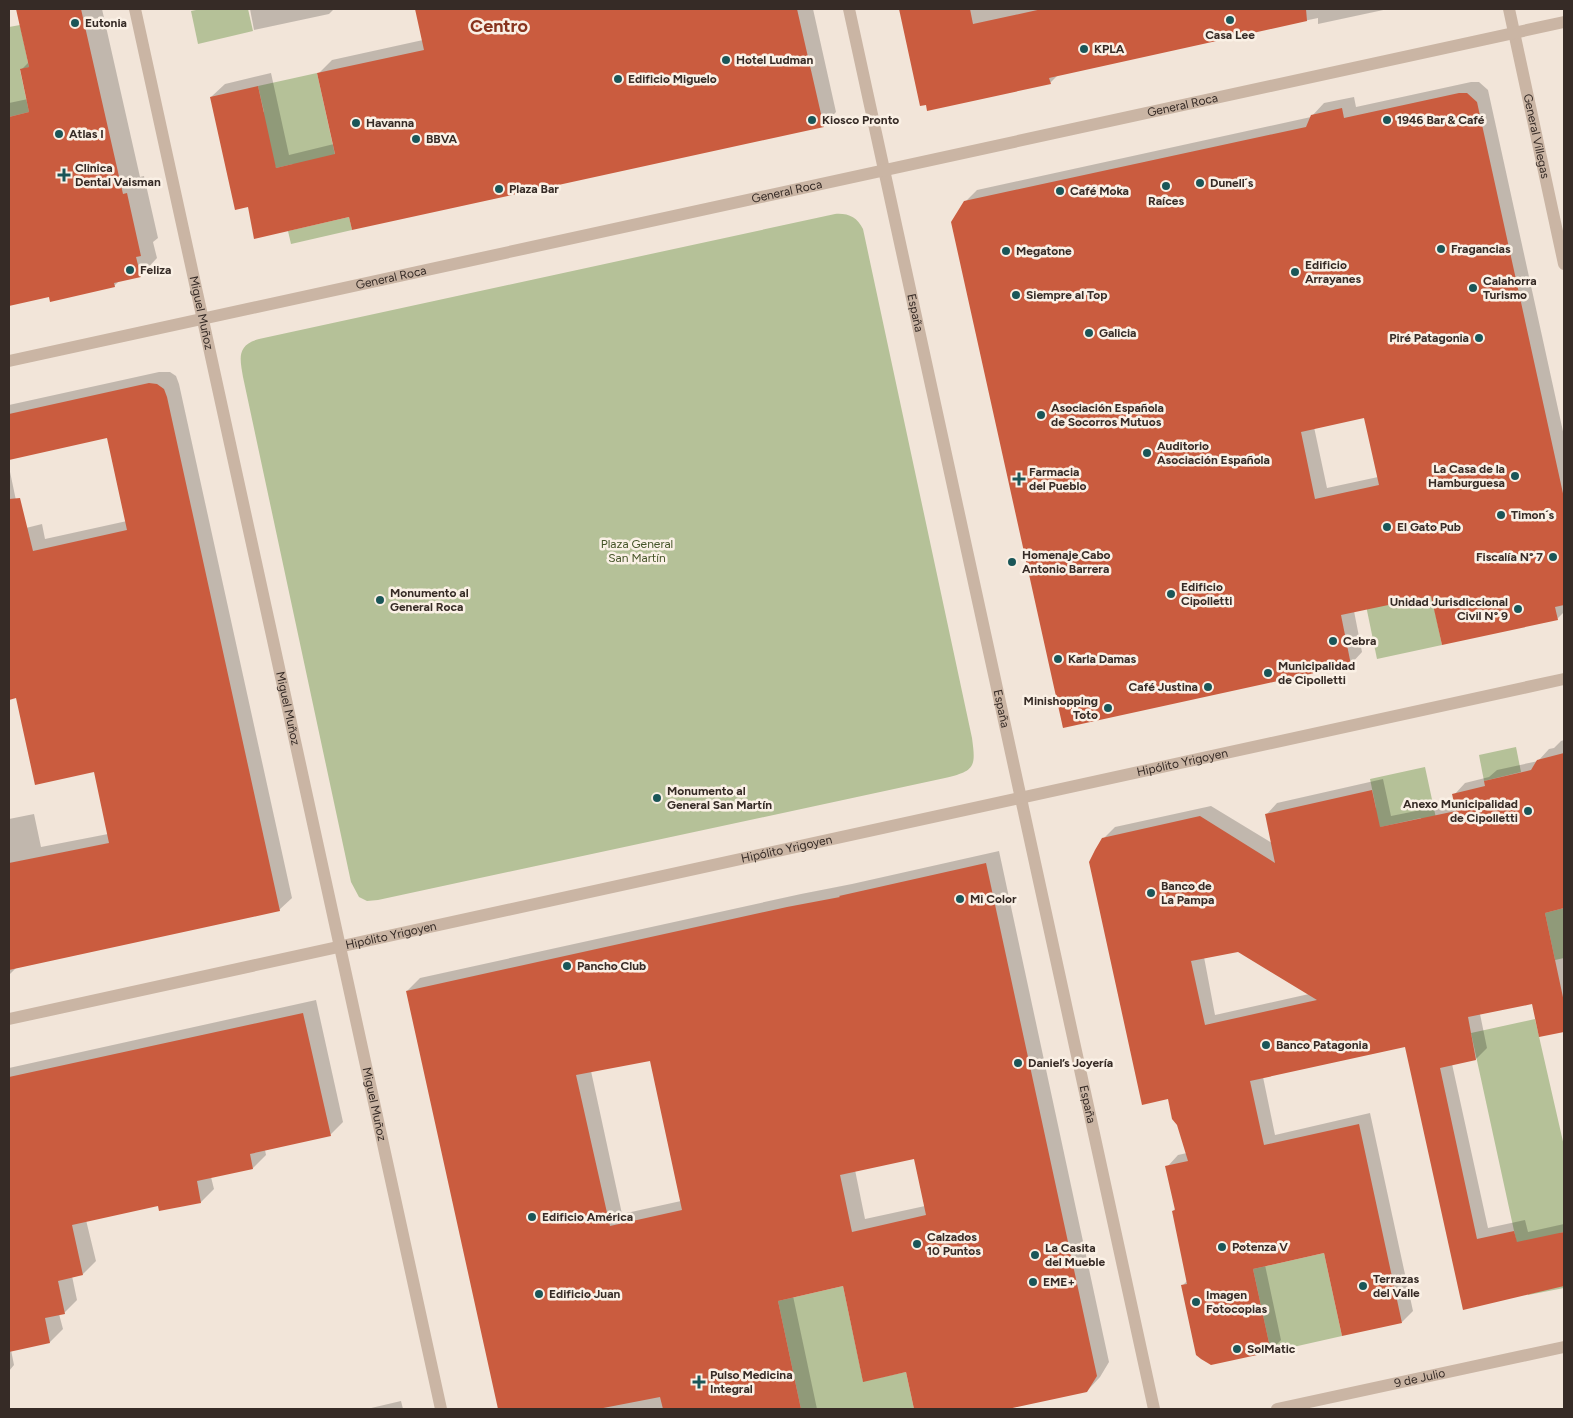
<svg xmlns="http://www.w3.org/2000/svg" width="1573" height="1418" viewBox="0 0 1573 1418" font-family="Figtree,sans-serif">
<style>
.green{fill:#b5c198}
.shadow{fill:#0003;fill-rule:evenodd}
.building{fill:#ca5c3f;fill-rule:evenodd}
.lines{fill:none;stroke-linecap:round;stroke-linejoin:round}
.minor{stroke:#cab5a4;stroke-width:12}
.tertiary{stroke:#cab5a4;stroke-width:12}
.poi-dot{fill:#1a5658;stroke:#faf0e5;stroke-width:2}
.labels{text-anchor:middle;stroke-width:5;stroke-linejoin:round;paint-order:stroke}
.poi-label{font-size:12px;font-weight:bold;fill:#362b26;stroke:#faf0e5;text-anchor:start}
.street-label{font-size:12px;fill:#362b26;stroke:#faf0e5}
.park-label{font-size:12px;fill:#465529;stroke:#faf0e5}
.district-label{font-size:18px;font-weight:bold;fill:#87331d;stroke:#faf0e5}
</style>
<rect width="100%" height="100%" fill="#f2e5d9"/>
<g class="green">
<polygon points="201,9 248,9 253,31 198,44 191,11"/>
<polygon points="20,25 29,67 20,70 29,112 9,117 9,27"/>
<polygon points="317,73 339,173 298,183 293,164 276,168 255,115 264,112 258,86"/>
<path d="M 835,214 C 848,213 857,217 863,229 L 972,738 C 976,767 975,771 945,778 L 378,900 L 367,901 L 359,897 L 351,882 L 243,377 C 240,359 236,345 259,339 Z"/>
<polygon points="349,217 352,230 291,244 288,231"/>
<polygon points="1349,523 1430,588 1442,645 1377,659"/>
<polygon points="1516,747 1521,772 1484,781 1479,755"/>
<polygon points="1425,767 1442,846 1429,849 1421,818 1358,832 1376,808 1370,779"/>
<polygon points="1564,908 1564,958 1555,960 1545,913"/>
<polygon points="1535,1019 1564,1146 1564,1232 1560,1233 1564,1254 1564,1288 1528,1295 1471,1033"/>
<polygon points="1324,1253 1342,1336 1271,1352 1253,1269"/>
<polygon points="843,1286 863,1381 906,1372 914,1409 801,1409 778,1301"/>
</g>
<g class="shadow">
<polygon points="18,9 102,9 140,177 144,176 158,238 153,242 157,258 140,276 120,280 114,286 50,295 9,304 9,103 28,99 21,70 29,62"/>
<polygon points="250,9 334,9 329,14 254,30"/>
<polygon points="416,9 813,9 836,112 823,126 350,216 249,206 211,97 225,84 271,73 289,155 334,144 318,74 332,60 423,40"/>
<polygon points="907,9 1388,9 1318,24 1318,18 1260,30 1058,75 1050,83 912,33"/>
<path d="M 1471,82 L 1479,82 L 1488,90 L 1564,436 L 1564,612 L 1557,619 L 1432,594 L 1354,611 L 1362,652 L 1351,664 L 1063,727 L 965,202 L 977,190 L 1311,117 L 1324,103 L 1354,97 L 1356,107 ZM 1365,417 L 1378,477 L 1327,488 L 1314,427 Z"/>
<polygon points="159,372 170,372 176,376 179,384 292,898 279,910 17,967 9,975 9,819 34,814 41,847 108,834 95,770 17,697 9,699 9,467 22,529 42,524 45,539 127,521 108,436 9,459 9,405"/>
<path d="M 1564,740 L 1564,1031 L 1540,1036 L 1533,1002 L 1480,1014 L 1487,1048 L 1476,1059 L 1452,1064 L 1488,1228 L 1525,1220 L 1528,1232 L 1564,1224 L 1564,1285 L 1464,1309 L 1406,1046 L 1263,1077 L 1275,1135 L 1370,1113 L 1413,1311 L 1402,1322 L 1325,1252 L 1265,1265 L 1281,1340 L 1270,1351 L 1183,1285 L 1188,1280 L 1173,1211 L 1176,1208 L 1167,1167 L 1178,1155 L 1187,1153 L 1103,839 L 1115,827 L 1211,806 L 1272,843 L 1266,815 L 1277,803 L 1383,779 L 1391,816 L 1456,803 L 1454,795 L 1465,783 L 1489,777 L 1497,770 L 1538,761 L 1549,749 L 1554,748 L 1561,741 ZM 1238,950 L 1309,994 L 1215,1015 L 1204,957 Z"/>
<path d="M 999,851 L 1109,1362 L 1100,1377 L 1087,1391 L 1002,1409 L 915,1409 L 907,1370 L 844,1285 L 793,1296 L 817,1409 L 500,1409 L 407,991 L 420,978 L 801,894 L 852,884 ZM 651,1059 L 681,1201 L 622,1214 L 591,1071 ZM 915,1158 L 925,1206 L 865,1219 L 855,1170 Z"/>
<polygon points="316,1000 343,1122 330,1135 265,1150 266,1155 253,1168 211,1177 214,1189 201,1202 160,1210 159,1205 86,1220 96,1261 83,1274 72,1276 77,1300 64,1313 59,1314 63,1329 50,1342 11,1350 14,1365 9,1371 9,1068"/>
<polygon points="401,1401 403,1409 367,1409"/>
</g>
<g class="building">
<polygon points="16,9 81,9 123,194 127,193 141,256 136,257 141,277 114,283 115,287 50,302 49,297 9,306 9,117 29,112 20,69 29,67"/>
<polygon points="415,9 797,9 824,127 352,230 349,217 254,239 248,207 235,210 210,97 258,86 276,168 335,154 317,73 424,50"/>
<polygon points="899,9 970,9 973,24 1042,9 1306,9 1307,21 1049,78 1051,84 927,111 926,105 920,106"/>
<path d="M 1459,93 L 1467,93 L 1477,102 L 1564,498 L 1564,605 L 1555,607 L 1558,620 L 1442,645 L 1431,596 L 1341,615 L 1351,665 L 1063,728 L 951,222 L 964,201 L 1306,127 L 1311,115 L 1342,108 L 1344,118 ZM 1364,418 L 1379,485 L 1315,499 L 1301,432 Z"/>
<polygon points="149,383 157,384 164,389 167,397 280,911 9,970 9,863 109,843 94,772 35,785 16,698 9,700 9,499 20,498 33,551 127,530 107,438 9,460 9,414"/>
<path d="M 1564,753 L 1564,908 L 1545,913 L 1564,1002 L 1564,1032 L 1539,1037 L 1532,1004 L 1468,1017 L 1476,1060 L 1440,1068 L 1477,1239 L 1514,1231 L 1517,1242 L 1564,1232 L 1564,1286 L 1463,1310 L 1405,1047 L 1250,1081 L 1264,1145 L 1359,1124 L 1402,1323 L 1342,1336 L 1324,1253 L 1253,1269 L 1271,1352 L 1211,1365 L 1201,1359 L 1196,1355 L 1181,1285 L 1187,1284 L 1172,1211 L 1175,1210 L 1165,1166 L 1188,1161 L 1177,1125 L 1172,1119 L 1168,1099 L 1142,1105 L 1089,862 L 1095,850 L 1102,838 L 1200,816 L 1275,863 L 1265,814 L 1372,790 L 1380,827 L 1456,811 L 1452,794 L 1485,786 L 1484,781 L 1531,770 L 1537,760 ZM 1238,952 L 1317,1000 L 1205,1025 L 1191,961 Z"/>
<path d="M 986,863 L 1097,1376 L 1087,1392 L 1008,1409 L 914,1409 L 906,1372 L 863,1382 L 843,1286 L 778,1301 L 801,1409 L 663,1409 L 660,1397 L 598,1409 L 498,1409 L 406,991 L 787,907 L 840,897 L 839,896 ZM 650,1061 L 682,1210 L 610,1226 L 576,1075 ZM 914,1159 L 926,1215 L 852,1232 L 840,1175 Z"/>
<polygon points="303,1013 331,1136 250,1154 253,1169 197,1181 201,1203 159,1211 158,1206 72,1225 83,1275 58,1281 65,1314 45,1318 50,1343 9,1352 9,1077"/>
</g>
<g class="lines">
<g class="minor">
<path id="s1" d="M 135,9 L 441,1409"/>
<path id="s2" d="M 849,9 L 1154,1409"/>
<path id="s3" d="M 1277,1409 L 1564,1347"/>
</g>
<g class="tertiary">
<path id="s4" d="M 1509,9 L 1564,264"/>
<path id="s5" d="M 9,361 L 1564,22"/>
<path id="s6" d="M 9,1019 L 1564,679"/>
</g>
</g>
<g class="poi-dot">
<circle cx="1230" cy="20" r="5"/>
<circle cx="75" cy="23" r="5"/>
<circle cx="1084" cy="49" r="5"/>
<circle cx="726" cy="60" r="5"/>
<circle cx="618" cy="79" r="5"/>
<circle cx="812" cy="120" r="5"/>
<circle cx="1387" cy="120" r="5"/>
<circle cx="356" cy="123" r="5"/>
<circle cx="59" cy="134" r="5"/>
<circle cx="416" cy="139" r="5"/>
<path d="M61.5 167.5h5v5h5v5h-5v5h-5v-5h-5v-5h5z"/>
<circle cx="1200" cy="183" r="5"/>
<circle cx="1166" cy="186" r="5"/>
<circle cx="499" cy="189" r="5"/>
<circle cx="1060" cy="191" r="5"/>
<circle cx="1441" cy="249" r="5"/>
<circle cx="1006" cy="251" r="5"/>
<circle cx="130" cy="270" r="5"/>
<circle cx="1295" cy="272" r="5"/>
<circle cx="1473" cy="288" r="5"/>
<circle cx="1016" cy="295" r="5"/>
<circle cx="1089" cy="333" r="5"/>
<circle cx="1479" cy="338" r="5"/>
<circle cx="1041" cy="415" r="5"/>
<circle cx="1147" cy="453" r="5"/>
<circle cx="1515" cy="476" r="5"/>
<path d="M1016.5 471.5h5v5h5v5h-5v5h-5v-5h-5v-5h5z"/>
<circle cx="1501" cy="515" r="5"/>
<circle cx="1387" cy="527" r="5"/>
<circle cx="1553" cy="557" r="5"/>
<circle cx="1012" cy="562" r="5"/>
<circle cx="1171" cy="594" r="5"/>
<circle cx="380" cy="600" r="5"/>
<circle cx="1518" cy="609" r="5"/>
<circle cx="1333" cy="641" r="5"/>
<circle cx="1058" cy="659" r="5"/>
<circle cx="1268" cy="673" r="5"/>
<circle cx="1208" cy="687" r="5"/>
<circle cx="1108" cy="708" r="5"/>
<circle cx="657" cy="798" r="5"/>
<circle cx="1528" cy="811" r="5"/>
<circle cx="1151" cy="893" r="5"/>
<circle cx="960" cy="899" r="5"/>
<circle cx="567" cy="966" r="5"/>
<circle cx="1266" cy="1045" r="5"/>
<circle cx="1018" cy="1063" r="5"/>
<circle cx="532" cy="1217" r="5"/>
<circle cx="917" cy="1244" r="5"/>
<circle cx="1222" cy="1247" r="5"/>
<circle cx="1035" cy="1255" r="5"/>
<circle cx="1033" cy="1282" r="5"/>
<circle cx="1363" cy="1286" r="5"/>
<circle cx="539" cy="1294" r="5"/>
<circle cx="1196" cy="1302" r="5"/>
<circle cx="1237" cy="1349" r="5"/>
<path d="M696.5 1374.5h5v5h5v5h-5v5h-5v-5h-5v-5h5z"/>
</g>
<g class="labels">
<g class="poi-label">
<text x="85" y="27">Eutonia</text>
<text x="1230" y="39" text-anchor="middle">Casa Lee</text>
<text x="1094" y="53">KPLA</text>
<text x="736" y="64">Hotel Ludman</text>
<text x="628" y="83">Edificio Miguelo</text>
<text x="822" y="124">Kiosco Pronto</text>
<text x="1397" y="124">1946 Bar &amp; Café</text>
<text x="366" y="127">Havanna</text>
<text x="69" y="138">Atlas I</text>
<text x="426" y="143">BBVA</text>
<text x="75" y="172">Clinica<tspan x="75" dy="14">Dental Vaisman</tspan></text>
<text x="1210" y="187">Dunell´s</text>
<text x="509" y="193">Plaza Bar</text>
<text x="1070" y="195">Café Moka</text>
<text x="1166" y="205" text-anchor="middle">Raíces</text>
<text x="1451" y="253">Fragancias</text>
<text x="1016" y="255">Megatone</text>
<text x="1305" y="269">Edificio<tspan x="1305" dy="14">Arrayanes</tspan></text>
<text x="140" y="274">Feliza</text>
<text x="1483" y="285">Calahorra<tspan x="1483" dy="14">Turismo</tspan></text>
<text x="1026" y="299">Siempre al Top</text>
<text x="1099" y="337">Galicia</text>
<text x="1469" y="342" text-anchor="end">Piré Patagonia</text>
<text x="1051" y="412">Asociación Española<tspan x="1051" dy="14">de Socorros Mutuos</tspan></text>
<text x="1157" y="450">Auditorio<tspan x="1157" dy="14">Asociación Española</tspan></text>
<text x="1505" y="473" text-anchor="end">La Casa de la<tspan x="1505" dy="14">Hamburguesa</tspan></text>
<text x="1029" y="476">Farmacia<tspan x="1029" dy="14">del Pueblo</tspan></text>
<text x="1511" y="519">Timon´s</text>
<text x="1397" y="531">El Gato Pub</text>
<text x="1022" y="559">Homenaje Cabo<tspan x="1022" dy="14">Antonio Barrera</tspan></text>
<text x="1543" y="561" text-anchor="end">Fiscalía N° 7</text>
<text x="1181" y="591">Edificio<tspan x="1181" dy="14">Cipolletti</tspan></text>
<text x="390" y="597">Monumento al<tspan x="390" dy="14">General Roca</tspan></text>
<text x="1508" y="606" text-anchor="end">Unidad Jurisdiccional<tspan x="1508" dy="14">Civil N° 9</tspan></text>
<text x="1343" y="645">Cebra</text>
<text x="1068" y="663">Karla Damas</text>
<text x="1278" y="670">Municipalidad<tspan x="1278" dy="14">de Cipolletti</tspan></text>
<text x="1198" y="691" text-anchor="end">Café Justina</text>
<text x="1098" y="705" text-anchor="end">Minishopping<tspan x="1098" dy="14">Toto</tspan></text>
<text x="667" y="795">Monumento al<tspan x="667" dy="14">General San Martín</tspan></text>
<text x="1518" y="808" text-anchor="end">Anexo Municipalidad<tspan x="1518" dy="14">de Cipolletti</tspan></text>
<text x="1161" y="890">Banco de<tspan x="1161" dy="14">La Pampa</tspan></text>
<text x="970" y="903">Mi Color</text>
<text x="577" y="970">Pancho Club</text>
<text x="1276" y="1049">Banco Patagonia</text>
<text x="1028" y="1067">Daniel’s Joyería</text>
<text x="542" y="1221">Edificio América</text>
<text x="927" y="1241">Calzados<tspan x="927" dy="14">10 Puntos</tspan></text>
<text x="1232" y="1251">Potenza V</text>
<text x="1045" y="1252">La Casita<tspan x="1045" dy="14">del Mueble</tspan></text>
<text x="1373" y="1283">Terrazas<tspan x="1373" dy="14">del Valle</tspan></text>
<text x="1043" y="1286">EME+</text>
<text x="549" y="1298">Edificio Juan</text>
<text x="1206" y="1299">Imagen<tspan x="1206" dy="14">Fotocopias</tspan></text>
<text x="1247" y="1353">SolMatic</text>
<text x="710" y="1379">Pulso Medicina<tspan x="710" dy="14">Integral</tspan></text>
</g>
<g class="street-label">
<text dy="4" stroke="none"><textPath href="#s5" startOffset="1201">General Roca</textPath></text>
<text dy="4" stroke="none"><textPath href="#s4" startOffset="130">General Villegas</textPath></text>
<text dy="4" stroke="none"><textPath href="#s5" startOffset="796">General Roca</textPath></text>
<text dy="4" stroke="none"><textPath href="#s5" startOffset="391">General Roca</textPath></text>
<text dy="4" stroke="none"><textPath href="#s1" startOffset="311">Miguel Muñoz</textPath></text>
<text dy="4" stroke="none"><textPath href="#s2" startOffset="311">España</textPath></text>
<text dy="4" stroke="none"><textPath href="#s1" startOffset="716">Miguel Muñoz</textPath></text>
<text dy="4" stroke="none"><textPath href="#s2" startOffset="716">España</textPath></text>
<text dy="4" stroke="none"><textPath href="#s6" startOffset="1201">Hipólito Yrigoyen</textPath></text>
<text dy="4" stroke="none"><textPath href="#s6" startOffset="796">Hipólito Yrigoyen</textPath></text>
<text dy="4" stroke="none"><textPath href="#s6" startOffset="391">Hipólito Yrigoyen</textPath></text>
<text dy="4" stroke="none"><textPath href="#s1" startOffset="1121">Miguel Muñoz</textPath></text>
<text dy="4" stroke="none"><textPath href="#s2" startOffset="1121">España</textPath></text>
<text dy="4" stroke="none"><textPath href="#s3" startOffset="146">9 de Julio</textPath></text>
</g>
<g class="park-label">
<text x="637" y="548">Plaza General<tspan x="637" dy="14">San Martín</tspan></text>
</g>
<g class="district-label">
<text x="499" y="32">Centro</text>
</g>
</g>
<rect width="1573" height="1418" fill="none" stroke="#362b26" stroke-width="20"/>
</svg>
